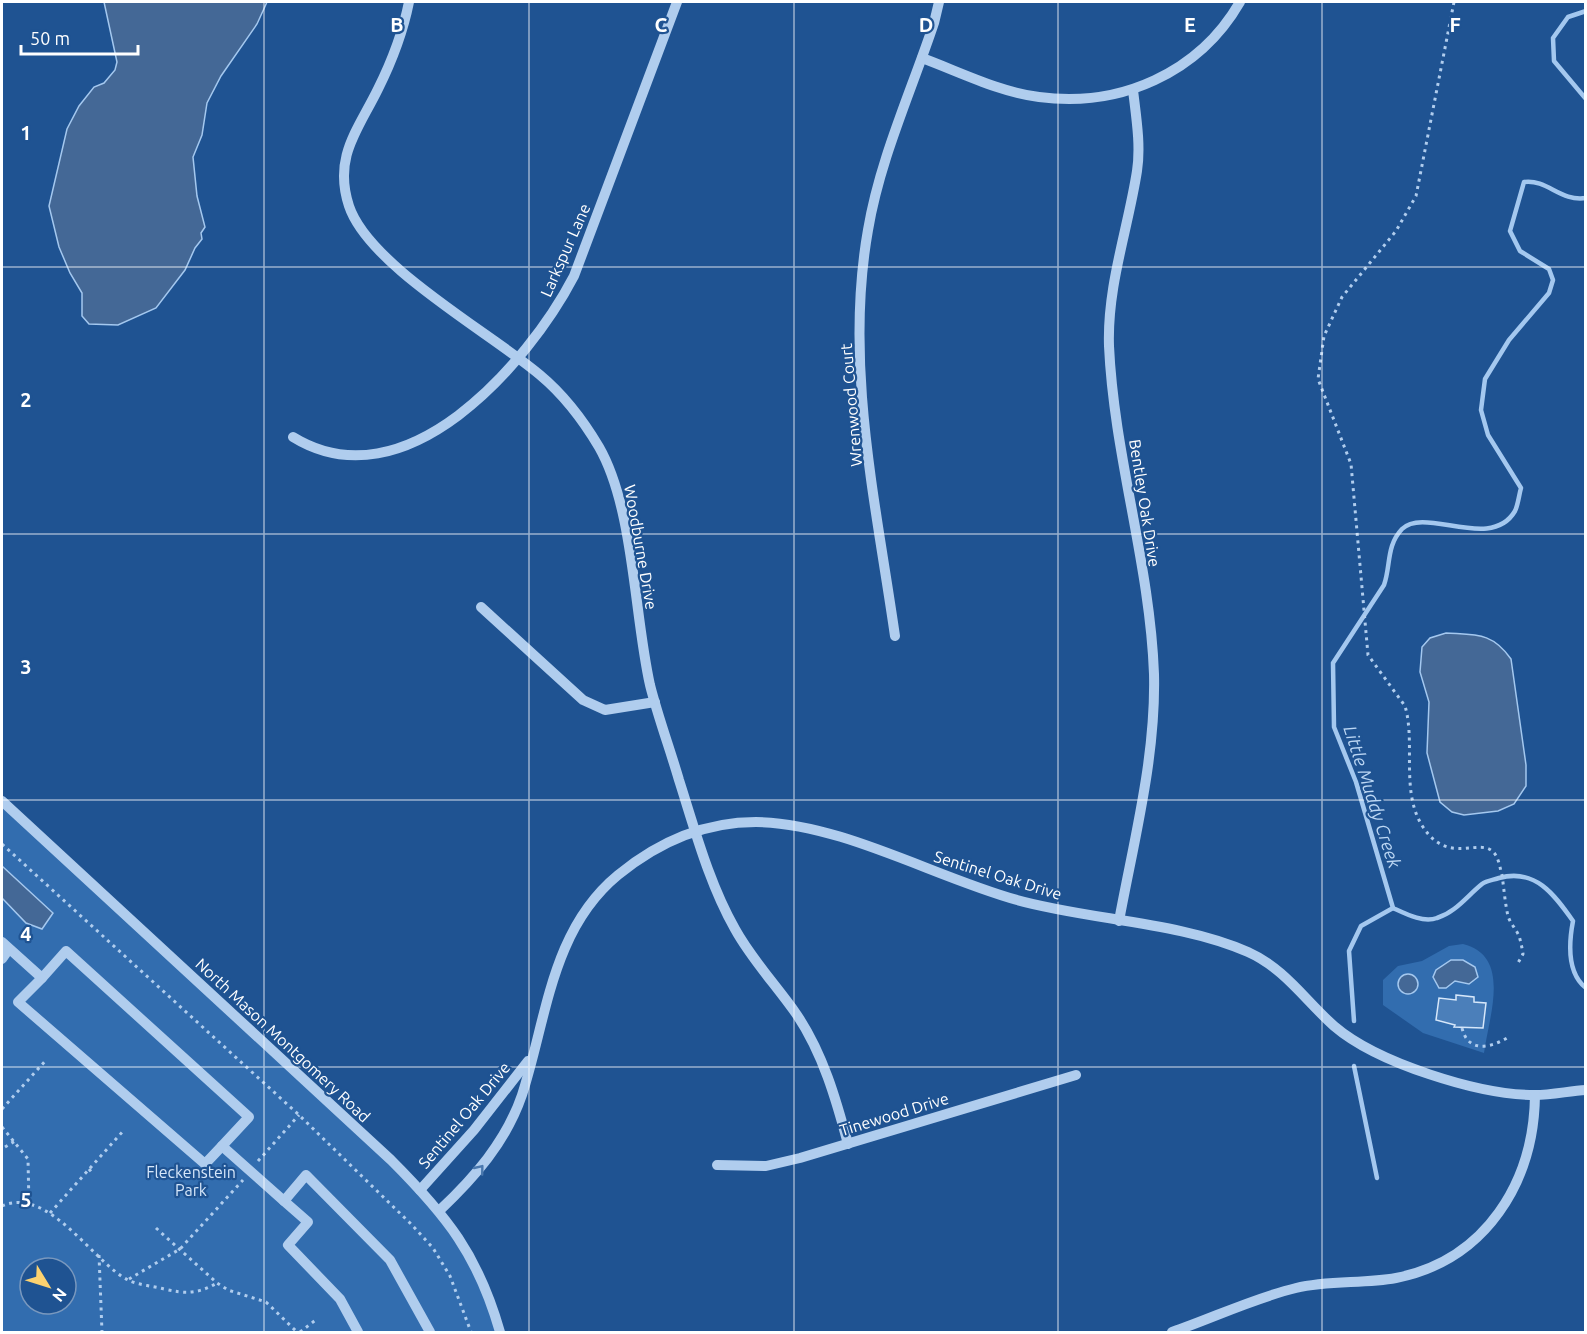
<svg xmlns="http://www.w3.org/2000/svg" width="1587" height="1334" viewBox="0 0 1587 1334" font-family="Ubuntu,sans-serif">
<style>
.green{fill:#326daf;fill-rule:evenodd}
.water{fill:#446896;stroke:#a4c8ef;stroke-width:1.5}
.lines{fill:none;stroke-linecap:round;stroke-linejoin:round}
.stream{stroke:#a4c8ef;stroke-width:4.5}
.building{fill:#4b7fba;stroke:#d6e7fa;stroke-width:1.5}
.path{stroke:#b0cdee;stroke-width:3;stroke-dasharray:3 4.5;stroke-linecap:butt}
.minor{stroke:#b0cdee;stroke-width:10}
.oneway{stroke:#4a78ae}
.grid{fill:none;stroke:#fff;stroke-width:1.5;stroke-opacity:0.55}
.labels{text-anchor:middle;stroke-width:4.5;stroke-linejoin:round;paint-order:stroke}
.street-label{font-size:16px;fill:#fff;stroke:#1f5392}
.park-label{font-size:16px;fill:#d6e7fa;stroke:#1f5392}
.water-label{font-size:18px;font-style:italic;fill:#bcd7f4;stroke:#1f5392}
.grid-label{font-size:20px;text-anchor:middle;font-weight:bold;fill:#fff;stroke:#1f5392;stroke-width:4.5;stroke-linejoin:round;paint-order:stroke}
</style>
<rect width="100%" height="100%" fill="#1f5392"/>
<g class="green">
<path d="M 2,801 L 391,1160 L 454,1229 L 500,1332 L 2,1332 ZM 30,1268 L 66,1268 L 66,1304 L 30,1304 Z"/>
<path d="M 1463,944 C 1512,956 1489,1016 1484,1053 L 1423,1033 L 1383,1005 L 1383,980 L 1398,966 L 1422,961 L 1449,946 Z"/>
</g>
<g class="water">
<polygon points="104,2 267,2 257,24 221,76 207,103 202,135 193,157 197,196 205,227 201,233 202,239 195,248 185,270 156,308 118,325 89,324 82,316 82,293 70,273 59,247 49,206 67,129 79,106 94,87 104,83 115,70 117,62"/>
<path d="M 1446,633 C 1476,635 1492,632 1511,659 L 1526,765 L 1526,786 L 1514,804 L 1498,811 L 1464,815 L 1452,812 L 1440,802 L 1427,753 L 1429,702 L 1420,672 L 1422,647 L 1430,638 Z"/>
<polygon points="2,866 53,913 42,929 26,923 2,898"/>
<polygon points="1451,960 1463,960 1475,967 1478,977 1469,984 1455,981 1446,988 1439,988 1433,977 1436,970"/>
<circle cx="1408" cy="984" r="10"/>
</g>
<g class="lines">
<g class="stream">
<polyline points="1586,11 1568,17 1553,38 1554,61 1586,99"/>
<path d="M 1586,198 C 1560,202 1548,179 1524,182 L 1510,231 L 1520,251 L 1549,269 L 1553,280 L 1549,293 L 1509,340 L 1485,379 L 1481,410 L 1488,435 L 1521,488 C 1519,495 1518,505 1515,511 C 1491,552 1425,506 1402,529 C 1386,546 1391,565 1384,585 L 1333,663 L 1334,727 L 1356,782 L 1393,908 C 1406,914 1423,923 1437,918 C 1456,912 1467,896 1482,884 C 1486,881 1493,880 1499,878 C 1535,868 1554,894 1573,921 C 1569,942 1567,973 1586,988"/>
<polyline points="1354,1021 1349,951 1361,926 1393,908"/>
<polyline points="1354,1066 1377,1178"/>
</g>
</g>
<polygon class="building" points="1456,995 1474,997 1474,1002 1486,1003 1483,1028 1454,1027 1455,1025 1436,1020 1439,998 1456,1000"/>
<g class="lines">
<g class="path">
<path d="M 1454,2 L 1416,196 L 1396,231 L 1342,297 L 1324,336 L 1318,379 L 1351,464 L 1368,655 L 1405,706 C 1416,743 1400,792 1423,827 C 1449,867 1481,835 1495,854 C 1499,860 1500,868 1502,875 C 1504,889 1505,903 1508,916 C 1510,923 1516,929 1519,936 C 1521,942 1522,948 1523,954 L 1518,963"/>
<polyline points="2,844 299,1115 411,1224 433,1248 450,1276 471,1332"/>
<path d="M 1462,1028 C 1468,1053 1490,1048 1507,1038"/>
<polyline points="2,1109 47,1059"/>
<polyline points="2,1127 28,1159 29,1206"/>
<polyline points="5,1147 15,1141"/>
<polyline points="258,1161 299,1115"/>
<polyline points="89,1169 93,1174"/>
<path d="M 2,1206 C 48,1185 94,1263 128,1280 C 138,1285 153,1286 164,1289 C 185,1294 198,1294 217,1283"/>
<polyline points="50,1213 124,1130"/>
<polyline points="156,1228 217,1283 228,1290 266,1302 297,1332"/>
<polyline points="99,1255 102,1332"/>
<polyline points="129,1279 180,1249 243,1180"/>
<polyline points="300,1332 317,1319"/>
</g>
<g class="minor">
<path d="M 409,2 C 403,32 392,61 378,89 C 358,130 333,157 349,206 C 369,266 491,333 540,375 C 564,395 583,420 599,447 C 634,508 634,614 650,685 C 658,717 670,749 679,780 C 695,830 709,883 735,929 C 752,960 777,986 797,1015 C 823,1054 836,1099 848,1144"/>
<path d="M 922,58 C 960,72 999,92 1039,97 C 1120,108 1199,73 1240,2"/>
<path d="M 293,437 C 405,506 528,364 574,276 L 677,2"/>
<polyline points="481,607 583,700 605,710 655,702"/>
<path d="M 895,636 C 876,503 844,365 868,230 C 880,159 911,92 934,23 L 939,2"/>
<path d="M 2,801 L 391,1160 C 447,1216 478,1255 500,1332"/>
<path d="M 1119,921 C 1134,840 1156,757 1154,674 C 1150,564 1114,456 1109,346 C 1107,286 1128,229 1137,171 C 1141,145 1136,116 1133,90"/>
<polyline points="2,942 42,978 66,951 249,1117 222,1146 284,1201 306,1175 390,1260 430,1332"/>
<polyline points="2,959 9,949"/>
<polyline points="42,978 18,1002 205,1164 222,1146"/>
<polyline points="717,1165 766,1166 800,1158 1076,1075"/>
<polyline points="420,1190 474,1130 528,1061"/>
<polyline points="284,1201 308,1222 288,1245 340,1299 358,1332"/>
<path d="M 439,1211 C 474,1178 506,1142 522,1095 C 547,1018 551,930 618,875 C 657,843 704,822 756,822 C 841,823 934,877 1017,900 C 1089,920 1181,922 1248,952 C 1284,968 1305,1000 1334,1026 C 1377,1063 1479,1095 1535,1095 C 1552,1095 1569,1091 1586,1090"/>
<path d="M 1172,1332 C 1213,1318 1254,1298 1296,1288 C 1329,1280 1363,1284 1396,1278 C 1486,1260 1534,1182 1535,1095"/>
</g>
</g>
<defs><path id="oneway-chevron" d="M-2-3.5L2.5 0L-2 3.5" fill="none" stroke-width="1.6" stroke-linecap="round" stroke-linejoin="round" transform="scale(1.5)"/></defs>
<use class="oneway" href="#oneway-chevron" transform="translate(480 1169) rotate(-51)"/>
<path class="grid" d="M 264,2 L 264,1332M 529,2 L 529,1332M 794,2 L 794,1332M 1058,2 L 1058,1332M 1322,2 L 1322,1332M 2,267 L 1586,267M 2,534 L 1586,534M 2,800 L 1586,800M 2,1067 L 1586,1067"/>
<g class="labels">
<g class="street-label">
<text transform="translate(565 250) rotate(-66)" y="6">Larkspur Lane</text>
<text transform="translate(851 405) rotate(-95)" y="6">Wrenwood Court</text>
<text transform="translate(1145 503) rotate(81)" y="6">Bentley Oak Drive</text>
<text transform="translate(641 547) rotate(80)" y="6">Woodburne Drive</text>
<text transform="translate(998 875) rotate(17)" y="6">Sentinel Oak Drive</text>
<text transform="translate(283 1040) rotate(43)" y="6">North Mason Montgomery Road</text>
<text transform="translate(894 1114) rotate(-17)" y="6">Tinewood Drive</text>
<text transform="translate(464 1115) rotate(-50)" y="6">Sentinel Oak Drive</text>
</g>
<g class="park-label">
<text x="191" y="1178">Fleckenstein<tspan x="191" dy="18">Park</tspan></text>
</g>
<g class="water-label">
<text transform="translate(1372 797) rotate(72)" y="6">Little Muddy Creek</text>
</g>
</g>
<g class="grid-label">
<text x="397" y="32">B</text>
<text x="661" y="32">C</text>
<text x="926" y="32">D</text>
<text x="1190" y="32">E</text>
<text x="1455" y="32">F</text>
<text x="26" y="140">1</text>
<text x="26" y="407">2</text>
<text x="26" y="674">3</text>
<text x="26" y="941">4</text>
<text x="26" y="1207">5</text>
</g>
<rect width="1587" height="1334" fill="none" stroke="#ffffff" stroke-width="6"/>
<g transform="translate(48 1286) rotate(128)"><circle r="28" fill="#1f5392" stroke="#7998be" stroke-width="1.5"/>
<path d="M0-4.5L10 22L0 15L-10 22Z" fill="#fcd270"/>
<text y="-9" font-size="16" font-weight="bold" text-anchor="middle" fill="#ffffff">N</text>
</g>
<path d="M21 45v9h117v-9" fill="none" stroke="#ffffff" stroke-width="3"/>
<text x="30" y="45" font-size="18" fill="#ffffff" stroke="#1f5392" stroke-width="4.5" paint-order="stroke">50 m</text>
</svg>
